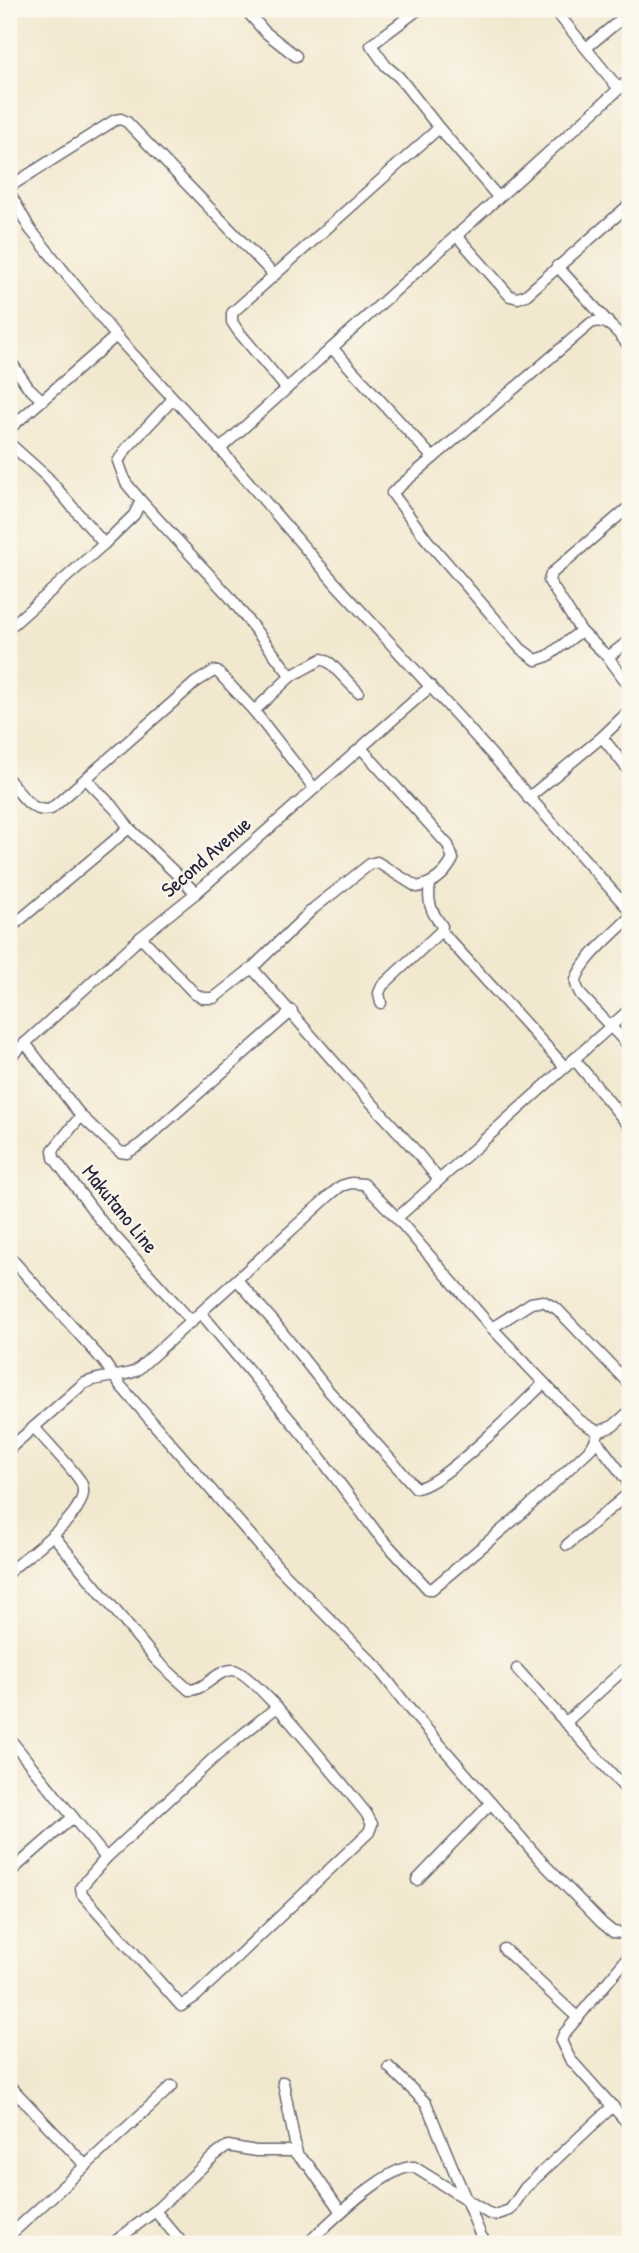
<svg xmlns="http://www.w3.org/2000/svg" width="639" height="2253" viewBox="0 0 639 2253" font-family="'Patrick Hand',sans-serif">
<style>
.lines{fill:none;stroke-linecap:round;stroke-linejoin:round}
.minor-casing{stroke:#6b676f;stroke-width:13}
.minor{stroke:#fff;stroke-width:10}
.labels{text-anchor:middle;stroke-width:5;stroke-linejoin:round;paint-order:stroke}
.street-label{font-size:21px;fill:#22223b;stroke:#fbf7ec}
</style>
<rect width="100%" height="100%" fill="#fbf7ec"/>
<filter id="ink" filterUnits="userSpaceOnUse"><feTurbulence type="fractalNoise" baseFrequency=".0143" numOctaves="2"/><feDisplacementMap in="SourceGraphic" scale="14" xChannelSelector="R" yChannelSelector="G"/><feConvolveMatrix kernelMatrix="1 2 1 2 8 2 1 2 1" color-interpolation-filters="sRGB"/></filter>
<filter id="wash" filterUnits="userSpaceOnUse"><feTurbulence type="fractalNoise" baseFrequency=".00686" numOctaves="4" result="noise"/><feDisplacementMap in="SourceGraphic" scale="28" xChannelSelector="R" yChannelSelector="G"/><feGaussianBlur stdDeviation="1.57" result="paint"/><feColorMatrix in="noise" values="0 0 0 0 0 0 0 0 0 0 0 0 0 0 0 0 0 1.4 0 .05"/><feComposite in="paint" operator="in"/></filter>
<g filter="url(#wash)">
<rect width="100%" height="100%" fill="#f2e8cf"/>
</g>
<g filter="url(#ink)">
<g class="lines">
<defs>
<g id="minor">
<polyline points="245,9 265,32 296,56"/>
<polyline points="419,9 371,45 386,66 399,77 439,128 498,197"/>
<polyline points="554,9 619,89"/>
<polyline points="586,48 630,12"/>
<polyline points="9,187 115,120 121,119 127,122 274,275"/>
<polyline points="9,192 30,229 116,336 220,449 335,583 463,722 630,911"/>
<polyline points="456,235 510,296 518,298 526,295 630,204"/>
<polyline points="557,266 608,322"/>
<path d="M 332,348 L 433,458 L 591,323 C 609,316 619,335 630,347"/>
<polyline points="9,359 28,387 42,400"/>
<polyline points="286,388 238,331 232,322 232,313 439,128"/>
<polyline points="9,429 116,336"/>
<polyline points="9,443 47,477 104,544"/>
<polyline points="220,449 630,79"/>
<polyline points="433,458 392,493 427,540 521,649 536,660 548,656 581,631"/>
<polyline points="141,501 229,596 291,676"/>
<polyline points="630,506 551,574 549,581 581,631 608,657 630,687"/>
<polyline points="9,628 104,544 134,515 141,501 126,483 118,461 127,448 173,399"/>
<polyline points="608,657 630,640"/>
<polyline points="254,711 291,676 322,659 330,663 358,692"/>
<polyline points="602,737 630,772"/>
<polyline points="86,779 116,810 129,828"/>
<path d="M 9,780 C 21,794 31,814 51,809 L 196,682 L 214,671 L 218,672 L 254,711 L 314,788"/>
<polyline points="528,798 602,737 630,710"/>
<path d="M 630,917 C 615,933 582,959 576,980 C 575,986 579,991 581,995 L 630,1047"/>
<polyline points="9,929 129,828 196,893"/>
<polyline points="441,931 565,1067"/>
<path d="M 141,937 L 195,994 L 203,998 L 214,998 L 252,968 L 314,908 L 370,864 L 377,862 L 417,887 C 433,884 445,875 453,859 L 448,845 L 361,748"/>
<polyline points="252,968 336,1064 414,1149 439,1180"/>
<path d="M 381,1003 L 379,993 L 382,986 L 441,931 L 442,926 C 431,912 427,902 430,884"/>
<polyline points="25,1043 81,1116 120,1152 127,1153 141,1144 292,1011"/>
<polyline points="9,1058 141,937 196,893 431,686"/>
<polyline points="574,1059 630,1127"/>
<polyline points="81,1116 53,1150 54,1158 101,1221 192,1322"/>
<polyline points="397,1218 630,1009"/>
<polyline points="9,1256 104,1362 120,1385 279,1568 377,1667 411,1711 543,1863 602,1923 613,1932 630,1934"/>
<path d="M 238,1281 L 274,1322 L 328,1390 L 416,1488 C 441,1487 522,1404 544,1383"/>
<polyline points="201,1313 307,1440 377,1533 428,1589 432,1589 522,1513 591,1448 596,1440 598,1432"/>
<polyline points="492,1328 531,1303 543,1301 557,1309 630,1385"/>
<path d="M 9,1449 L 83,1384 C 100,1375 119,1378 136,1371 L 330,1195 L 341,1186 L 351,1183 L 364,1184 L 397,1218 L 492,1328 L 579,1420 L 598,1432 L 613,1426 L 630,1411"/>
<polyline points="567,1545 629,1493 628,1482 596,1440"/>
<path d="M 9,1572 C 27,1554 96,1510 81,1482 C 71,1466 47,1443 34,1427"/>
<polyline points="517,1669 630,1794"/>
<polyline points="565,1723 630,1664"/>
<path d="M 9,1738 L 106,1858 L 81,1887 L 82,1894 L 181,2006 L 196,1996 L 369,1832 L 372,1824 L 366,1813 C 348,1791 253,1670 233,1670 C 216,1670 206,1690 189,1690 L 157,1661 L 53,1535"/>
<polyline points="106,1858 216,1756 277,1707"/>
<polyline points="9,1873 73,1817"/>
<polyline points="417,1880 491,1803"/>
<polyline points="504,1949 578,2018"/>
<polyline points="630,1955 564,2034 561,2041 570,2059 630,2126"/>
<polyline points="389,2067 426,2103 481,2236 487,2244"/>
<polyline points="283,2082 297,2154"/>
<polyline points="9,2085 86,2166"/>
<polyline points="155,2211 183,2244"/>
<polyline points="9,2236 172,2086"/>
<polyline points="112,2244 155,2211 214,2156 228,2146 256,2151 293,2151 309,2166 341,2212"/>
<path d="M 307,2244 C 327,2225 388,2164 414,2167 L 488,2213 L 495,2215 L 510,2210 L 525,2188 L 613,2106"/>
</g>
</defs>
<use href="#minor" class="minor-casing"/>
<use href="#minor" class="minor"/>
</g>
</g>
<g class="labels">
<g class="street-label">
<text transform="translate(206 857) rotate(-41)" y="7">Second Avenue</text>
<text transform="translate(120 1209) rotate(51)" y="7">Makutano Line</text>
</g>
</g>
<rect width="639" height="2253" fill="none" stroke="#fbf7ec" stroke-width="35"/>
</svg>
